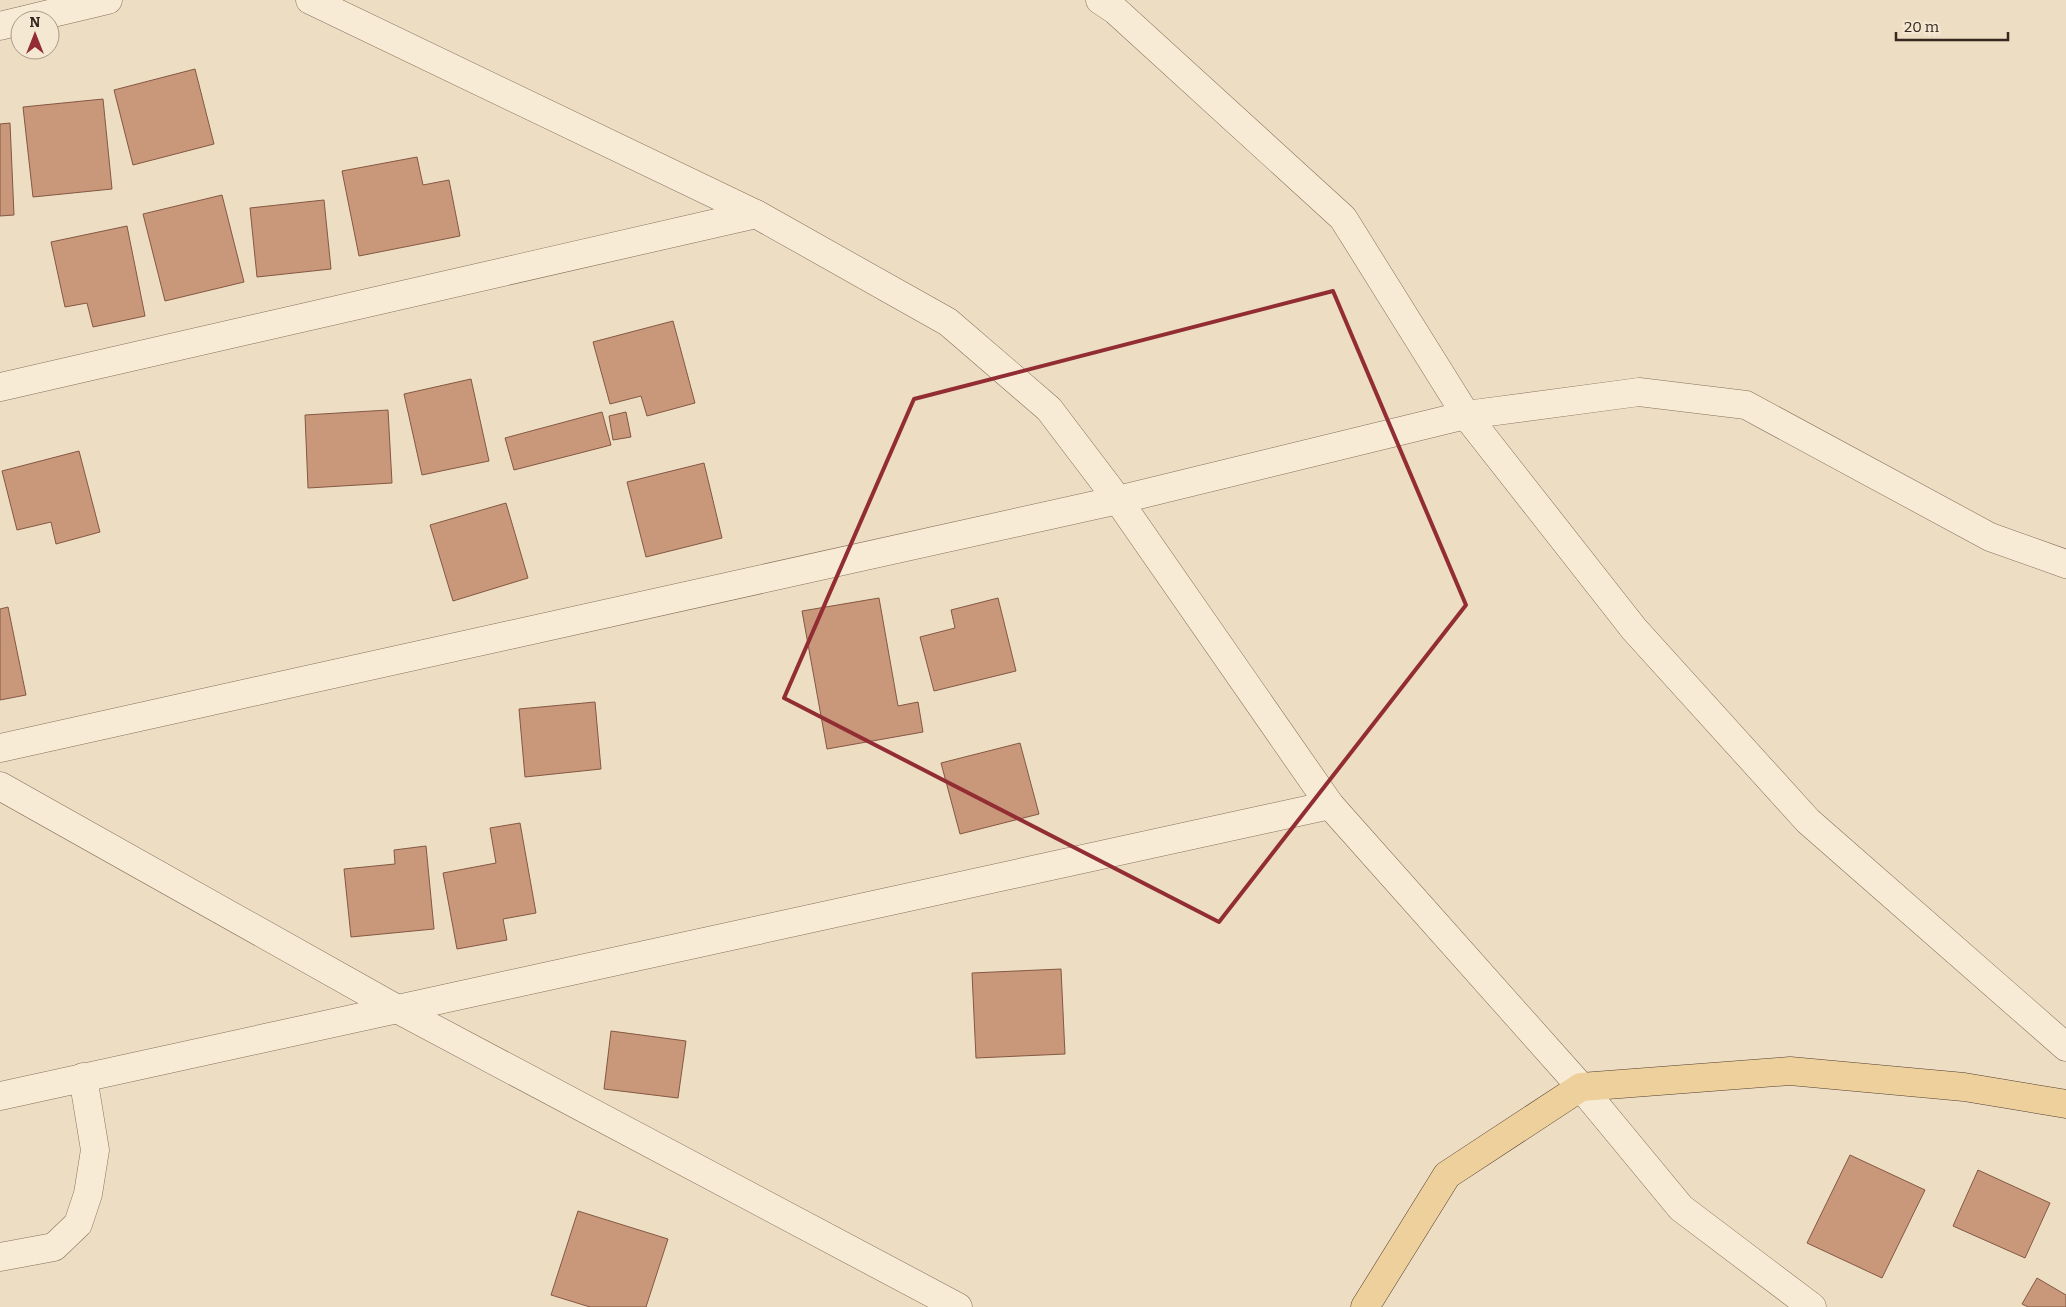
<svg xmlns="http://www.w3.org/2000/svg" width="2066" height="1307" viewBox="0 0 2066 1307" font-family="Bitter,serif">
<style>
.building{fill:#c9977a;stroke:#845842}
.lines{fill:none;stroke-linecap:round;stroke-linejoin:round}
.minor-casing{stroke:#866f5b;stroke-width:29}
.major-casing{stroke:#533e2f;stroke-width:29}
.minor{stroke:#f7ebd6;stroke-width:28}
.major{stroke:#eed09c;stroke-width:28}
.marked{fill:none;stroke:#922d34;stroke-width:4;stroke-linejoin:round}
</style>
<rect width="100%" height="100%" fill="#ecddc3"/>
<g class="building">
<polygon points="195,69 214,144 133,165 114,90"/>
<polygon points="103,99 112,189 33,197 23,107"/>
<polygon points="10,123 14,215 0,216 0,124"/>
<polygon points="417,157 423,185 449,180 460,236 359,256 342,171"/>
<polygon points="222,195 244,282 165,301 143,214"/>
<polygon points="324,200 331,269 257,277 250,208"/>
<polygon points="127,226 145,316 93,327 87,303 65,307 51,242"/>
<polygon points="673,321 695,403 647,416 641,396 610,404 593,342"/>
<polygon points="471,379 489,461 422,475 404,394"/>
<polygon points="388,410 392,483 308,488 305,415"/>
<polygon points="602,412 611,445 514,470 505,438"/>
<polygon points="626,412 631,437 613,440 609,416"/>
<polygon points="79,451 100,532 56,544 51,522 17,530 2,471"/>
<polygon points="704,463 722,538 646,557 627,482"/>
<polygon points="506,503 528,578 453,601 430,525"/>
<polygon points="879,598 898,706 918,702 923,732 827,749 802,611"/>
<polygon points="998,598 1016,671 934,691 920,637 955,628 951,610"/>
<polygon points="8,607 26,695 0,700 0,609"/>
<polygon points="595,702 601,769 525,777 519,709"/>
<polygon points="1020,743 1039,814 960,834 941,763"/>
<polygon points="520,823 536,913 503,919 507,940 457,949 443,873 496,863 490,828"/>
<polygon points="426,846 434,929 351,937 344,869 395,864 394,850"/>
<polygon points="1061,969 1065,1054 976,1058 972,973"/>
<polygon points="611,1031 686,1041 678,1098 604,1089"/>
<polygon points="1850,1155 1925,1190 1882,1278 1807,1243"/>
<polygon points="1978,1170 2050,1203 2025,1258 1953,1226"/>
<polygon points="578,1211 668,1239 646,1307 590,1307 551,1295"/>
<polygon points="2037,1278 2066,1295 2066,1307 2028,1307 2022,1304"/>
</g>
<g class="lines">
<defs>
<g id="minor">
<polyline points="310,0 756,214 948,322 1049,409 1118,500 1330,805 1581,1087 1681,1208 1812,1307"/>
<polyline points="1100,0 1115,10 1343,218 1466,415 1634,629 1808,821 2066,1047"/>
<polyline points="24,20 108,0"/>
<polyline points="0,26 20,21"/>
<polyline points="0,387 756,214"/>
<polyline points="0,748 1118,500 1466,415 1639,392 1746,405 1990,537 2066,564"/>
<polyline points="0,786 397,1009 958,1307"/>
<polyline points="0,1096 1330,805"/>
<polyline points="0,1257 54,1247 78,1224 88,1194 95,1150 83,1077"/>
</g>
<polyline id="major" points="1365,1307 1447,1175 1581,1087 1790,1071 1964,1087 2066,1104"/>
</defs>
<use href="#minor" class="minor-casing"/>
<use href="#major" class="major-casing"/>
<use href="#minor" class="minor"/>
<use href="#major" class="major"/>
</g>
<path class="marked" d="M 1333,291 L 1466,605 L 1219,922 L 784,698 L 914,399 Z"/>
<g transform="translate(35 35)"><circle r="24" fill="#f4e8d2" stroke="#a89b8a"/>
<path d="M0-4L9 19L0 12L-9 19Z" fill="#922d34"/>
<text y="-8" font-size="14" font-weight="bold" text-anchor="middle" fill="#36281e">N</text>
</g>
<path d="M1896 32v8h112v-8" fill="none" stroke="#36281e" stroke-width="2.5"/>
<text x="1904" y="32" font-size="15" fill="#36281e" stroke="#f4e8d2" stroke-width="4" paint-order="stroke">20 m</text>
</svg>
